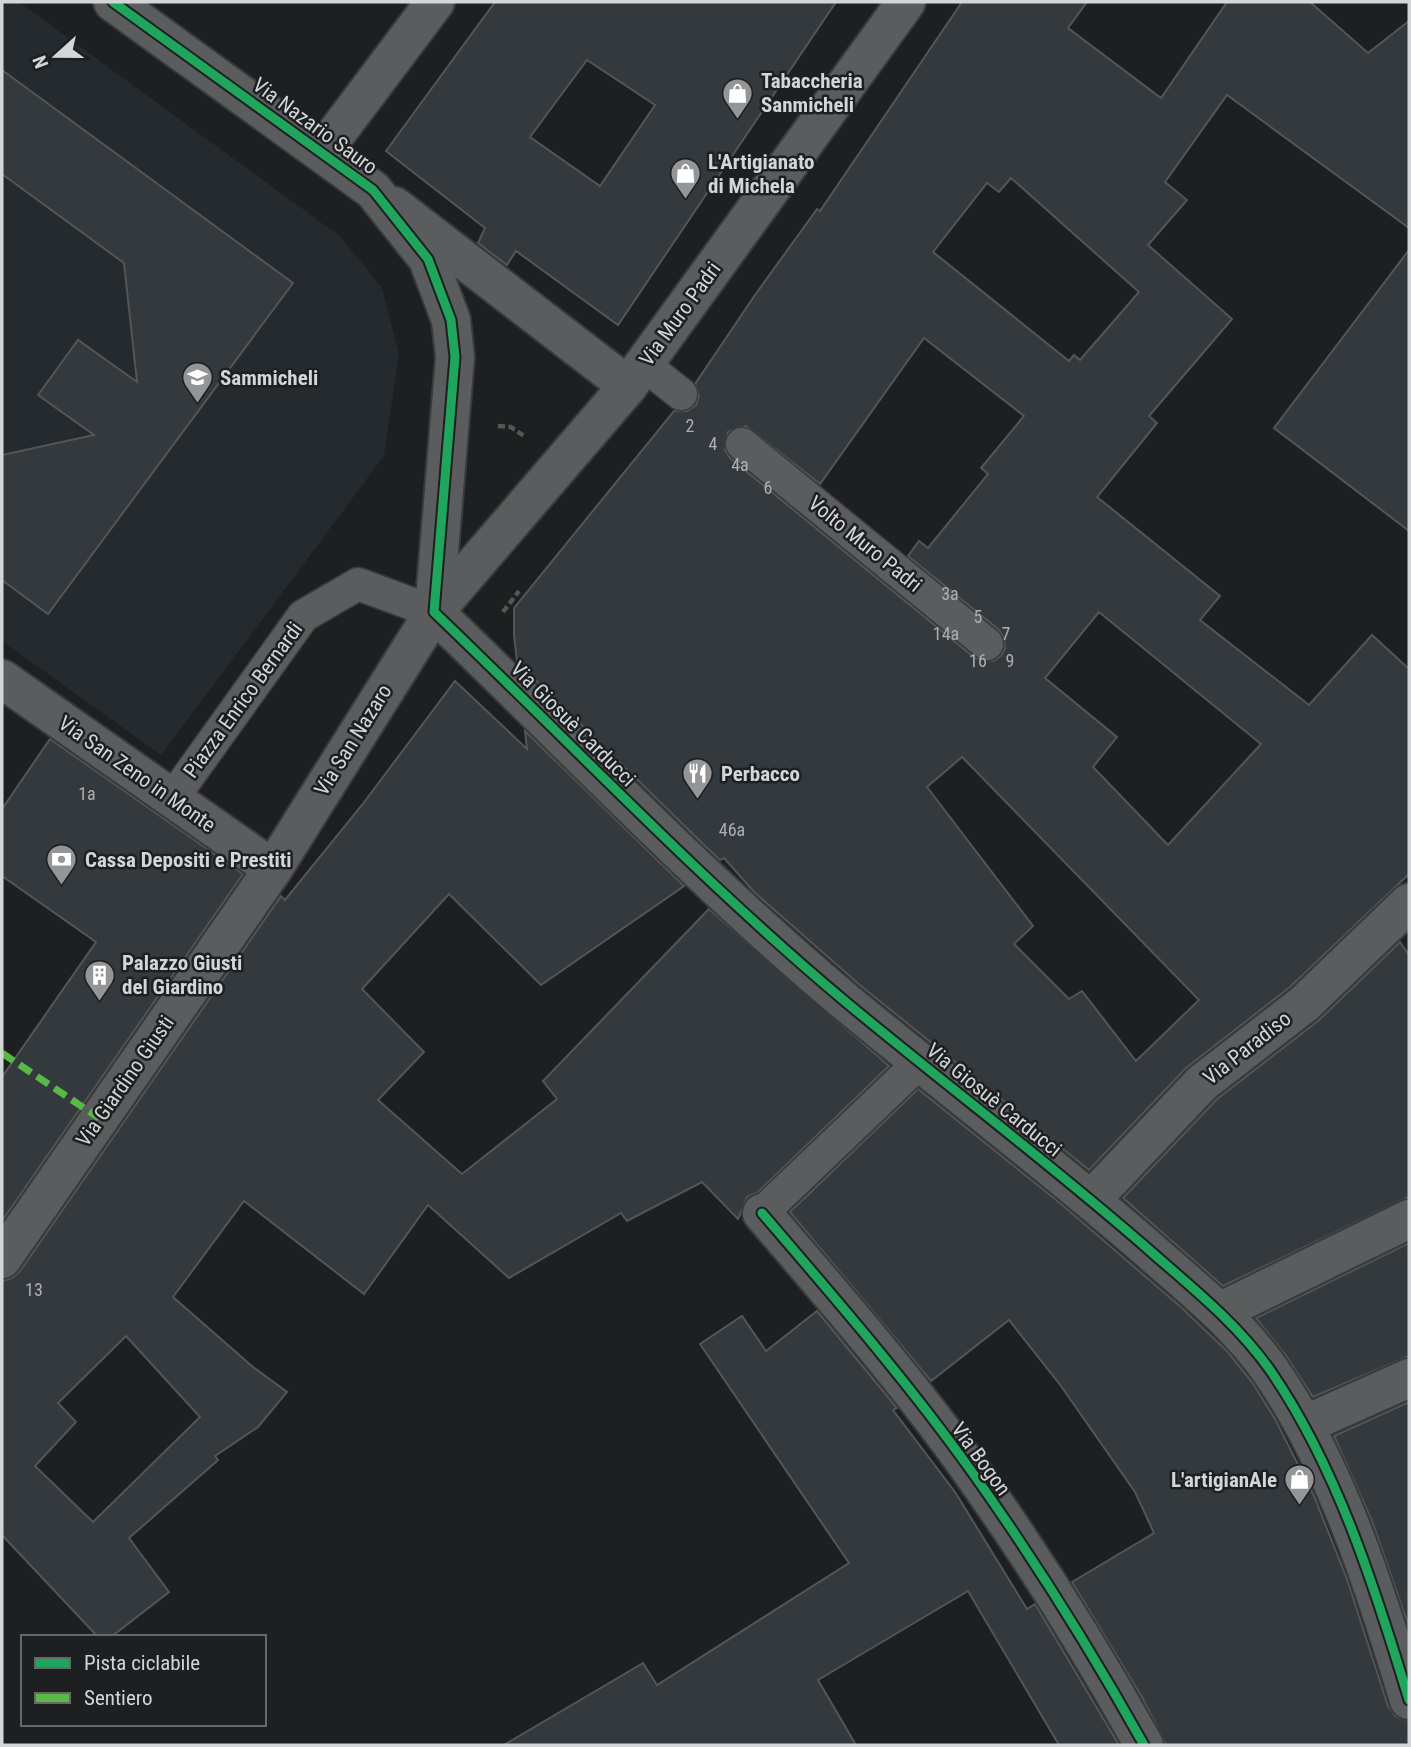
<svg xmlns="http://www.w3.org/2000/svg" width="1411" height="1747" viewBox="0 0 1411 1747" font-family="'Roboto Condensed',sans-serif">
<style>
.built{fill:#242a2e}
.building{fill:#34393e;stroke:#545556;stroke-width:2;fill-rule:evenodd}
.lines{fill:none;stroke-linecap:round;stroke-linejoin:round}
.lane-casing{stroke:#393a3b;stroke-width:35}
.street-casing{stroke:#393a3b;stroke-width:42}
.secondary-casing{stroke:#393a3b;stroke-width:42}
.path{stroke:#555656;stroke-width:4.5;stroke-dasharray:7 3.5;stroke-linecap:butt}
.lane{stroke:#5b5c5d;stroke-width:32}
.street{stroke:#5b5c5d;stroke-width:38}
.secondary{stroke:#5b5c5d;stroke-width:38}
.quiet{stroke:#58b947;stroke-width:7;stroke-dasharray:14 7;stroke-linecap:butt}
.cycleway-casing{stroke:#1d1f21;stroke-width:13}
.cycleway{stroke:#20a55d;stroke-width:9}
.labels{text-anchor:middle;stroke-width:5;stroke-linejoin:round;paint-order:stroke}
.number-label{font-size:18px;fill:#acaeb1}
.poi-label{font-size:21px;font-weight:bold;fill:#d4d5d7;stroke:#1d1f21;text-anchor:start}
.street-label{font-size:21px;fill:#d4d5d7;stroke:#1d1f21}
</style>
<rect width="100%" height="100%" fill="#1e1f20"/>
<polygon class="built" points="2,2 19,2 341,237 382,288 399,354 384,456 161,755 2,641"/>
<g class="building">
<path d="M 495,2 L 836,2 L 618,325 L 516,251 L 507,265 L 478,243 L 485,228 L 386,151 ZM 587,60 L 655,105 L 600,186 L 530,137 Z"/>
<path d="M 962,2 L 1087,2 L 1068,28 L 1161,98 L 1227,2 L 1310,2 L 1368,53 L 1409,21 L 1409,228 L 1227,95 L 1165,182 L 1187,200 L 1148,245 L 1232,319 L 1149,416 L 1157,423 L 1097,497 L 1220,596 L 1200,620 L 1309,705 L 1372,635 L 1409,669 L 1409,874 L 1290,987 L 1186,1068 L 1089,1170 L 861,986 L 755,893 L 724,858 L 720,860 L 703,844 L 517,662 L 514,635 L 514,608 L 674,411 L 687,411 L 696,405 L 699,396 L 695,384 L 755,295 L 817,209 L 820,211 ZM 1011,178 L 1139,292 L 1080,360 L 1074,355 L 1069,361 L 933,252 L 987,183 L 999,192 ZM 924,338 L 1024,416 L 981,468 L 988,474 L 928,548 L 919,541 L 908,556 L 999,630 L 1004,638 L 1005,648 L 1001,656 L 993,661 L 975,658 L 730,458 L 725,450 L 728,432 L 746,426 L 820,484 ZM 1099,612 L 1261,744 L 1168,845 L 1093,767 L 1117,737 L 1045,678 ZM 962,757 L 1199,1000 L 1136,1061 L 1082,991 L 1069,999 L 1014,944 L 1033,926 L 927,787 Z"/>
<polygon points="2,70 293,283 48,614 2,580 2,455 94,435 38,395 78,340 137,382 124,263 2,174"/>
<polygon points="1409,250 1409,531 1274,428"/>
<path d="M 455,681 L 527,749 L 525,731 L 684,886 L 541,985 L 449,894 L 362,989 L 424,1052 L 378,1100 L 462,1174 L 557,1099 L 543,1081 L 709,909 L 889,1066 L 758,1192 L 747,1197 L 738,1219 L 702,1182 L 627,1221 L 621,1213 L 509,1278 L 428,1205 L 364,1294 L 244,1201 L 173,1297 L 253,1367 L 287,1392 L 258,1427 L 215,1456 L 218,1460 L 129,1538 L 169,1592 L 111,1637 L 98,1637 L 2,1535 L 2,1281 L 12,1278 L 20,1271 L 281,896 L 285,900 L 362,805 ZM 126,1336 L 200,1417 L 93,1522 L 35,1466 L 76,1422 L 58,1403 Z"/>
<polygon points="50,739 243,874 2,1221 2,1077 96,942 2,876 2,809"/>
<polygon points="1400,942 1409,955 1409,1197 1223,1286 1123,1198 1217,1099 1318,1021"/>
<polygon points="918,1089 1060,1203 1182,1308 1227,1351 1252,1382 1275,1419 1314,1496 1347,1579 1388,1706 1395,1716 1409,1721 1409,1745 1166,1745 1143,1699 1072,1582 1154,1533 1135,1492 1061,1386 1009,1320 931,1381 790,1212"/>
<polygon points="1409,1243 1409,1356 1313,1397 1287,1357 1256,1318"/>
<polygon points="817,1311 897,1408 893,1410 955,1492 1027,1609 1035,1604 1119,1745 1059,1745 968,1591 818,1680 856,1745 504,1745 643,1663 657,1685 849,1563 700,1344 742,1316 766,1351"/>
<polygon points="1409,1402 1409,1627 1372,1521 1334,1436"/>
</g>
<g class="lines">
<defs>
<g id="lane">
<polyline points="643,364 681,394"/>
<polyline points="742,444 987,644"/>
<polyline points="172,799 303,616 358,584 434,612"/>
<polyline points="762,1213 919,1063"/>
</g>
<g id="street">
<polyline points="323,151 435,2"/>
<polyline points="394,206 628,386"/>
<polyline points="2,679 273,869"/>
<polyline points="1091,1200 1202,1083 1304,1004 1409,903"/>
<path d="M 762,1213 C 834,1297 908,1382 972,1472 C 1034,1559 1092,1652 1144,1745"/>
<polyline points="1219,1312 1409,1219"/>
<polyline points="1304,1425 1409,1378"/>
</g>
<g id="secondary">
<polyline points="113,2 373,190 428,259 451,320 455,357 434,612"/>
<path d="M 434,612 C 571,743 701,881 847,1003 C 947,1086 1051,1164 1148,1249 C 1191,1287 1237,1323 1270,1370 C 1337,1467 1375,1588 1409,1700"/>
<polyline points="2,1259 273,869 434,612 628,386 906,2"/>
</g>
</defs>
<use href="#lane" class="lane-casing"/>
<use href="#street" class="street-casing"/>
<use href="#secondary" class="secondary-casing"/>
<g class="path">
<polyline points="498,426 511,427 524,436"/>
<polyline points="503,612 519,591"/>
</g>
<use href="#lane" class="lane"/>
<use href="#street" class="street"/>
<use href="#secondary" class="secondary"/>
<polyline class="quiet" points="2,1053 99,1118"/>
<defs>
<g id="cycleway">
<path d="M 113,2 L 373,190 L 428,259 L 451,320 L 455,357 L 434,612 C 571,743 701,881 847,1003 C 947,1086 1051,1164 1148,1249 C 1191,1287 1237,1323 1270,1370 C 1337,1467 1375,1588 1409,1700"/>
<path d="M 762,1213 C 834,1297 908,1382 972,1472 C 1034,1559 1092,1652 1144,1745"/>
</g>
</defs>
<use href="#cycleway" class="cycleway-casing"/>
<use href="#cycleway" class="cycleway"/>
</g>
<defs>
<symbol id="shop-pin" viewBox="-11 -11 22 30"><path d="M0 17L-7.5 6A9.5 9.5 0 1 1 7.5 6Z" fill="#949597" stroke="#1d1f21"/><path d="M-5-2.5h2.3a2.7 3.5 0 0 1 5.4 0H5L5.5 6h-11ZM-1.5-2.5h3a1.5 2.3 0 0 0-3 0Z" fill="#fff"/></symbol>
<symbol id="school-pin" viewBox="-11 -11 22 30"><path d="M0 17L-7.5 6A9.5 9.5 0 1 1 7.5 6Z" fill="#949597" stroke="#1d1f21"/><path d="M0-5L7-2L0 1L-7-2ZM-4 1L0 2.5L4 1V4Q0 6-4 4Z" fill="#fff"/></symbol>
<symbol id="restaurant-pin" viewBox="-11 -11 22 30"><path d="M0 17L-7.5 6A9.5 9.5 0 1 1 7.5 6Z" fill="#949597" stroke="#1d1f21"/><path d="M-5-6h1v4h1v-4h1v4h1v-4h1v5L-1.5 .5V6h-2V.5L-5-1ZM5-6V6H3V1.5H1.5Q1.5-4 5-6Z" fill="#fff"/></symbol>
<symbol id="bank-pin" viewBox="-11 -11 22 30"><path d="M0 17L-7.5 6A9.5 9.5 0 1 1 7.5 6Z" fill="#949597" stroke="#1d1f21"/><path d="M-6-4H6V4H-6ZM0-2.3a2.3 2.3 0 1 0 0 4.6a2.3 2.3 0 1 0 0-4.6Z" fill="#fff"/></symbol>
<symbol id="building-pin" viewBox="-11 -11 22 30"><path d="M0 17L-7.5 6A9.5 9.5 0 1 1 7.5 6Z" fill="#949597" stroke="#1d1f21"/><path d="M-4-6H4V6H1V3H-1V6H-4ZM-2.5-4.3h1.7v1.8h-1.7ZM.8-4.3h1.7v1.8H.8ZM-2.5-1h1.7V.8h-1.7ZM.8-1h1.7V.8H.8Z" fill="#fff"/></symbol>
</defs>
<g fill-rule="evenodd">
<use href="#shop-pin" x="720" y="76" width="35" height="47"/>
<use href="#shop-pin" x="668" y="156" width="35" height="47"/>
<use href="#school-pin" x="180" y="360" width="35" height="47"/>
<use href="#restaurant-pin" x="680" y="756" width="35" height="47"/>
<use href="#bank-pin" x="44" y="842" width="35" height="47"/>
<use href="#building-pin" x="82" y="958" width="35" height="47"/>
<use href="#shop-pin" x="1282" y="1462" width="35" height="47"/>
</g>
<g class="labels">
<g class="number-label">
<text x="690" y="432">2</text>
<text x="713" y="450">4</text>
<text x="740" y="471">4a</text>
<text x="768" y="494">6</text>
<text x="950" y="600">3a</text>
<text x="978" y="623">5</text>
<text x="946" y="640">14a</text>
<text x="1006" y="640">7</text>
<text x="978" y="667">16</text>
<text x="1010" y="667">9</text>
<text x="87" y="800">1a</text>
<text x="732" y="836">46a</text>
<text x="34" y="1296">13</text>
</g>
<g class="poi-label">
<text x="761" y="88">Tabaccheria<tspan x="761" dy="24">Sanmicheli</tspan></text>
<text x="708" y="169">L'Artigianato<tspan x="708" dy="24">di Michela</tspan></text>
<text x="220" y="385">Sammicheli</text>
<text x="721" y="781">Perbacco</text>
<text x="85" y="867">Cassa Depositi e Prestiti</text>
<text x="122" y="970">Palazzo Giusti<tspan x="122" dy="24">del Giardino</tspan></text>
<text x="1277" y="1487" text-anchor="end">L'artigianAle</text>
</g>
<g class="street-label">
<text transform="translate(315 126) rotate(36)" y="7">Via Nazario Sauro</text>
<text transform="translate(680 314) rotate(-54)" y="7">Via Muro Padri</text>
<text transform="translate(865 544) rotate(39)" y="7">Volto Muro Padri</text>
<text transform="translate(243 700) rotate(-54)" y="7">Piazza Enrico Bernardi</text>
<text transform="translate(573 724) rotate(45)" y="7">Via Giosuè Carducci</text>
<text transform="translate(353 740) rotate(-58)" y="7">Via San Nazaro</text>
<text transform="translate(137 774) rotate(35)" y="7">Via San Zeno in Monte</text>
<text transform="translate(1247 1048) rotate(-38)" y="7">Via Paradiso</text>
<text transform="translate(125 1081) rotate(-55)" y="7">Via Giardino Giusti</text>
<text transform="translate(994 1100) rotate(39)" y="7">Via Giosuè Carducci</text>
<text transform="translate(981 1459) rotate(54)" y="7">Via Bogon</text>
</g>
</g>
<rect width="1411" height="1747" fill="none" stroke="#d4d5d7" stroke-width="7"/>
<rect x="21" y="1635" width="245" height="91" fill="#1d1f21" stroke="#66686a" stroke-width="2"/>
<rect x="35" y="1658" width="35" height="10" fill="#20a55d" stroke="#66686a" stroke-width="2"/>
<text x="84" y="1670" font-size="21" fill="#d4d5d7">Pista ciclabile</text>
<rect x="35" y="1693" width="35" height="10" fill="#58b947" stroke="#66686a" stroke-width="2"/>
<text x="84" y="1705" font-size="21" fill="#d4d5d7">Sentiero</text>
<g transform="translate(56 56) rotate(249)" stroke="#1d1f21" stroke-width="5" paint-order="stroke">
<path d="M0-5L12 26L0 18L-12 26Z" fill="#d4d5d7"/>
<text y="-10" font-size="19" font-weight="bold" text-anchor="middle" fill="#d4d5d7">N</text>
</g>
</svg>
